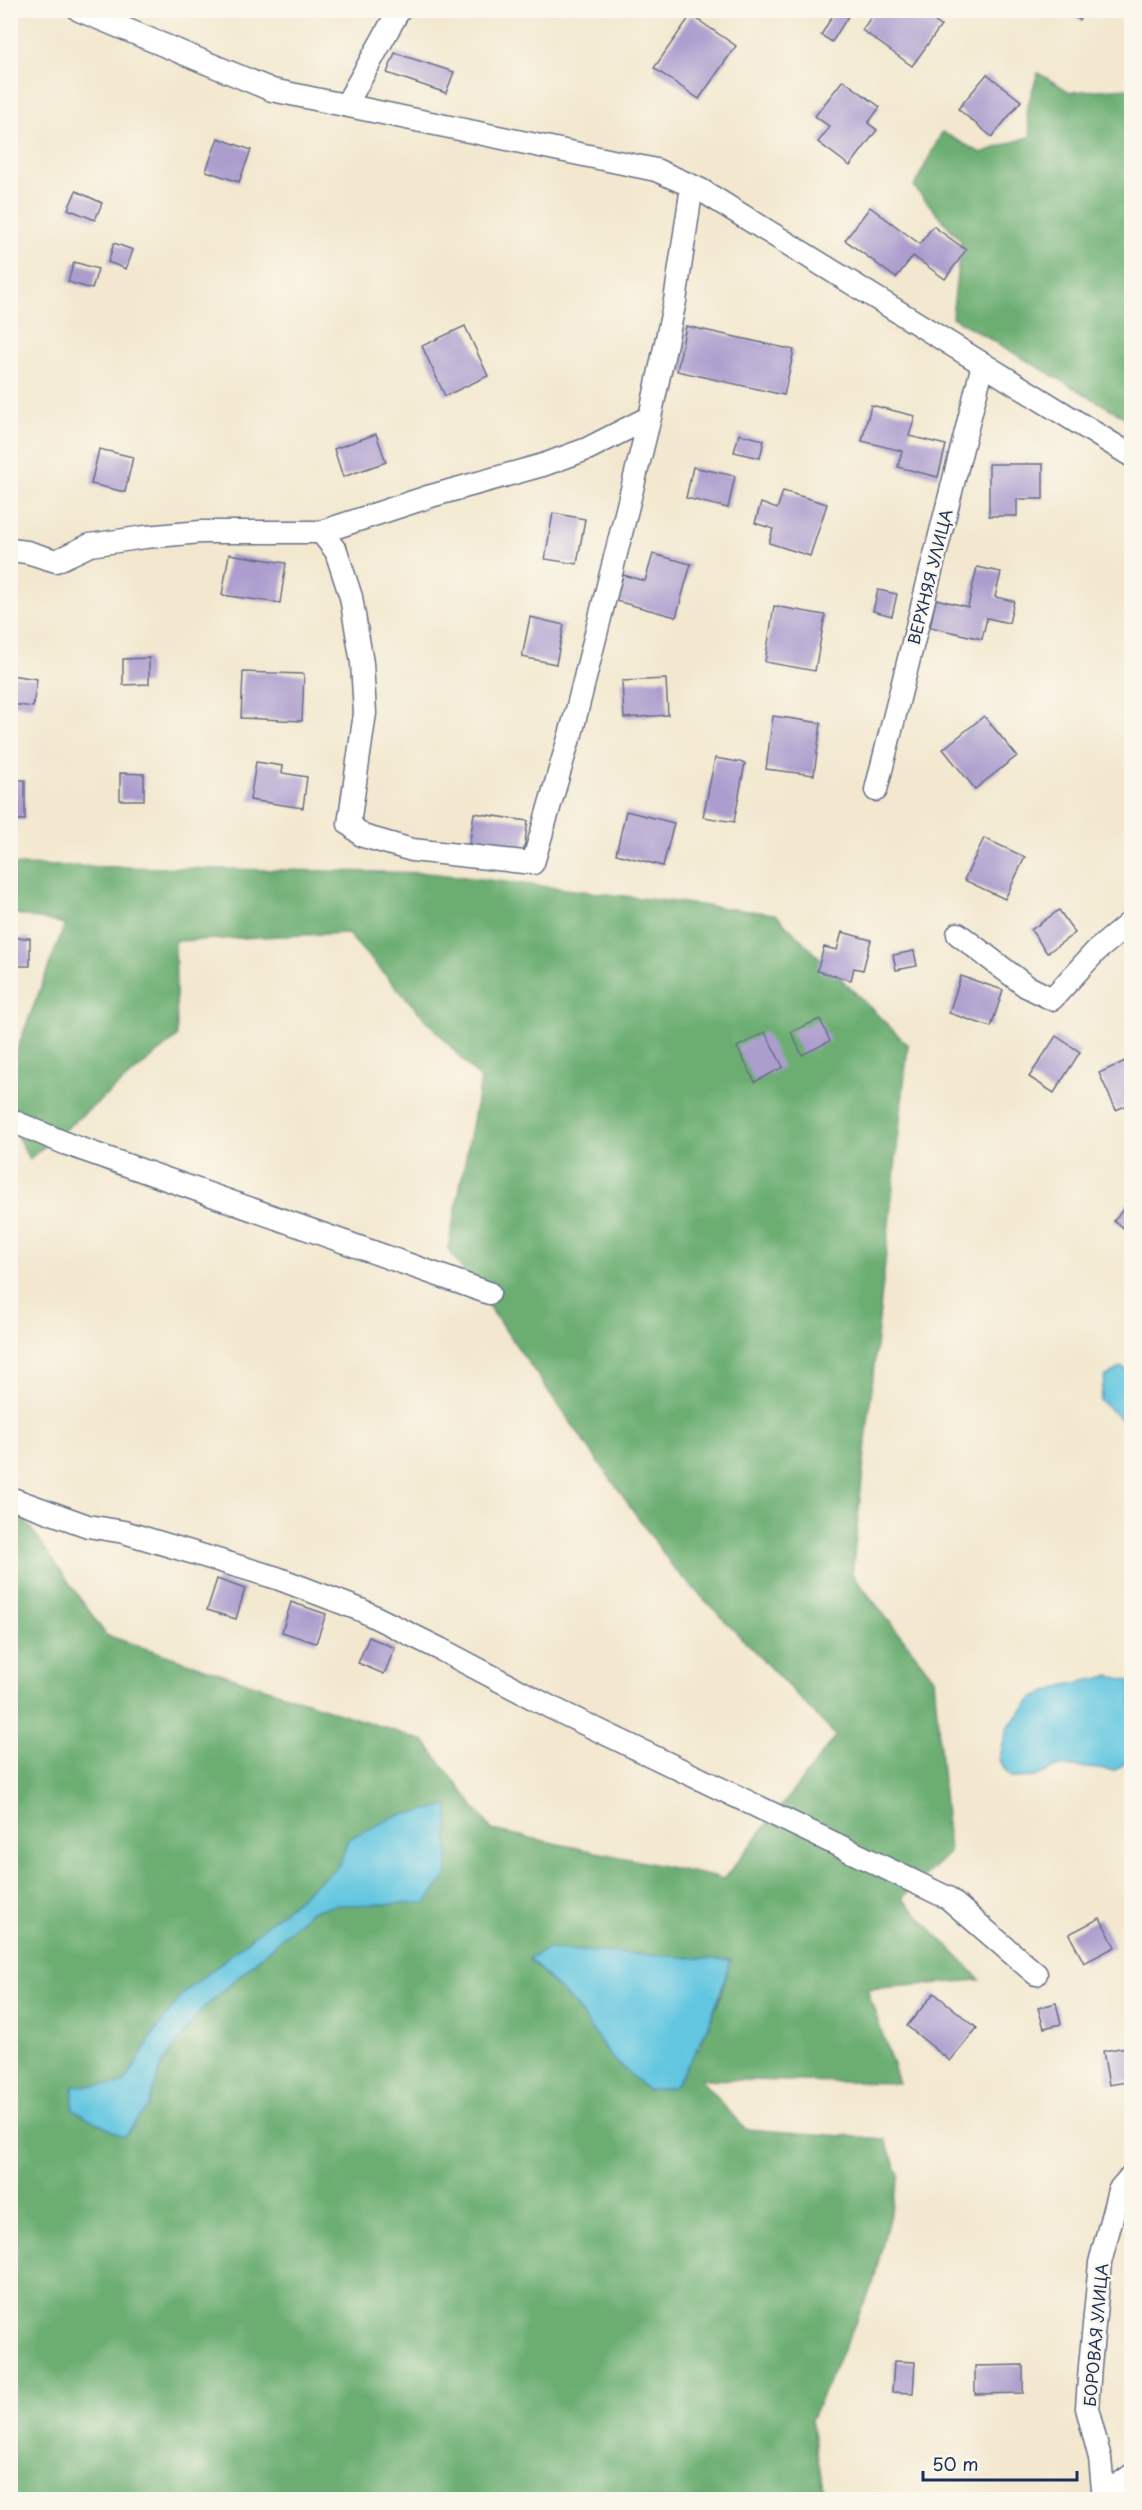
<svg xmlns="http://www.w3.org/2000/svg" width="1142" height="2510" viewBox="0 0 1142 2510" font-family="'Playpen Sans',sans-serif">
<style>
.forest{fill:#6cae72;stroke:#446e68;stroke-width:1.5;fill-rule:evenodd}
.water{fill:#62c6e0;stroke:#3e7a9f;stroke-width:1.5}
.building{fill:#ac9dce}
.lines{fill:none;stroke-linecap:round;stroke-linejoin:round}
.minor-casing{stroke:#677086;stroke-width:25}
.minor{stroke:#fff;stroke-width:22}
.labels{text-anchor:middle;stroke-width:5;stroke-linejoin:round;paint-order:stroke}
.street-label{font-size:16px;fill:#1b2f5e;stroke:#fbf7ec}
</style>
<rect width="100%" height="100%" fill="#fbf7ec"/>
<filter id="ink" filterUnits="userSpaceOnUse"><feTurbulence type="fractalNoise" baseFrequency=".0167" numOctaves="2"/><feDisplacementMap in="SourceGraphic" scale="12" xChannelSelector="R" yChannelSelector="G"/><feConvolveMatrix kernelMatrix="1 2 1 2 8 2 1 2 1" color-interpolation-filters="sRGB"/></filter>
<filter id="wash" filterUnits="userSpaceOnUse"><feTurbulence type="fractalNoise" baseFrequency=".008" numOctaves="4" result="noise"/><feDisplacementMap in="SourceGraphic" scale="24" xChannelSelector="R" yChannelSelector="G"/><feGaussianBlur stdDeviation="1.35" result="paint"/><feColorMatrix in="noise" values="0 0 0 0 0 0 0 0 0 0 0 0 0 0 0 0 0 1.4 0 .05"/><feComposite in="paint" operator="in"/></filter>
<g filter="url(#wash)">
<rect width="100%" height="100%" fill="#f3e8cf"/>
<g class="forest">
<polygon points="1038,73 1070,92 1129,88 1131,84 1131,421 952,317 961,241 914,187 942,132 981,153 1031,136 1026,111"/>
<path d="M 11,865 L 429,873 L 775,914 L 908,1045 L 852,1574 L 934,1678 L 949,1853 L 902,1898 L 980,1980 L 867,1989 L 899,2083 L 700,2079 L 745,2129 L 885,2139 L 899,2176 L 873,2284 L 811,2420 L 825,2499 L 11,2499 L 11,1524 L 25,1520 L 106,1635 L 424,1741 L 492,1830 L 724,1879 L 836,1736 L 673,1567 L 448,1249 L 481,1080 L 347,933 L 175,941 L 177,1037 L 29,1159 L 11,1123 L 10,1068 L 65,924 L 11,913 ZM 348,1839 L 337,1905 L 311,1911 L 200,2012 L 161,2066 L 148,2107 L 73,2086 L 124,2085 L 154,2033 L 182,1995 L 340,1864 ZM 529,1959 L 730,1960 L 721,1995 L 699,2049 L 611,2057 L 576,2007 Z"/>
</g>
<g class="water">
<polygon points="1121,1367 1131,1372 1131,1450 1126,1423 1100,1401 1105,1377"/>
<polygon points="1110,1676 1131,1681 1131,1759 1115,1770 1059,1766 1035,1777 1011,1778 999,1761 1007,1728 1034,1697 1066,1685"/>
<polygon points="448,1806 448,1874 426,1903 337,1905 311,1911 200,2012 161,2066 148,2107 124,2137 73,2110 73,2086 124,2084 154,2033 182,1995 340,1864 348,1839 396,1816"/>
<path d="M 549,1949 L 730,1960 C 717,2009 702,2044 674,2087 L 647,2090 L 611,2057 L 576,2007 L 529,1958 Z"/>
</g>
<g id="blocks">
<g class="building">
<polygon points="836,10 852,10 832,42 821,35"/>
<polygon points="876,10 919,10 941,26 912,66 862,30"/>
<polygon points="1064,10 1086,10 1079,20"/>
<polygon points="691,15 736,46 699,99 654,68"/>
<polygon points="395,53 454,72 446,93 387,73"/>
<polygon points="987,74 1021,101 992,137 958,109"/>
<polygon points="843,80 880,107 868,123 877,130 850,166 818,142 830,127 815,116"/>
<polygon points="218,138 251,150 239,182 206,171"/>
<polygon points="76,191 102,203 95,220 68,209"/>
<polygon points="870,207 920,244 933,226 966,250 945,279 913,256 896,278 845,240"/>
<polygon points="114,243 133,250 126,269 108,262"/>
<polygon points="74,262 98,269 92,289 68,282"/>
<polygon points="465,326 488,376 445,396 422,346"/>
<polygon points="686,326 794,350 784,395 677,371"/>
<polygon points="871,405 915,416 909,436 946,445 938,477 898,467 902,451 862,441"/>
<polygon points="376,434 386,462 343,477 334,449"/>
<polygon points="739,434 764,440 760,458 734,452"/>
<polygon points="99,449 133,457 125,492 91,484"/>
<polygon points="989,464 1043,464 1043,499 1017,499 1017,516 989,516"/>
<polygon points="693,467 735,476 728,508 686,498"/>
<polygon points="783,491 827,504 810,556 769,543 773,529 755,523 761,503 777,509"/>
<polygon points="553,513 585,519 577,564 545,559"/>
<polygon points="229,554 286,563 280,603 222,595"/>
<polygon points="653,554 691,564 676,617 616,601 623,575 645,581"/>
<polygon points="977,567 1001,572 995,597 1014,601 1009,623 987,618 982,639 930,627 936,599 968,607"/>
<polygon points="878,590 897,594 892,616 873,611"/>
<polygon points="774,606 825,615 815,671 765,662"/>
<polygon points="530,617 564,625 556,664 522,657"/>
<polygon points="149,658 149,684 123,685 123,659"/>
<polygon points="243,672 304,674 302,721 241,718"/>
<polygon points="10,675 37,679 33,707 10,704"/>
<polygon points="666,679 668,715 624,718 622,681"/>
<polygon points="773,716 821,723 814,775 766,769"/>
<polygon points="984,716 1017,756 975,789 943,749"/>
<polygon points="715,758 745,763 734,822 703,817"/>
<polygon points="256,762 283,766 282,773 307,777 303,808 250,800"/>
<polygon points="120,773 144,774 144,800 120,800"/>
<rect x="10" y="780" width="15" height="40"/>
<polygon points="626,811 674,823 663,866 616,854"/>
<polygon points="474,813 528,821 523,855 469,847"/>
<polygon points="984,838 1025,857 1005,899 964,880"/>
<polygon points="1059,910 1075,933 1047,953 1031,930"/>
<polygon points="842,932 871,940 863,970 854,968 851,980 817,971 824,947 837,950"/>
<rect x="10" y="938" width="20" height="28"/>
<polygon points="914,951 917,966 896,970 893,955"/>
<polygon points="961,976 1003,990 991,1027 949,1013"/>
<polygon points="820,1019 830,1041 802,1055 791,1032"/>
<polygon points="765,1032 783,1067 755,1082 737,1047"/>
<polygon points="1056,1036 1080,1052 1054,1093 1029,1077"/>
<polygon points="1132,1058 1132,1103 1116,1110 1099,1073"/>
<polygon points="1132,1198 1132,1234 1114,1221"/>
<polygon points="217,1579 245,1589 236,1619 207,1610"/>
<polygon points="291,1602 326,1614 316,1643 282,1632"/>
<polygon points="369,1637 395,1648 384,1674 358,1663"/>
<polygon points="1100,1918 1115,1947 1084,1963 1069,1934"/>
<polygon points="934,1993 977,2028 950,2061 907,2026"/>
<polygon points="1056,2003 1061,2024 1044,2028 1038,2008"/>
<polygon points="1132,2046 1132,2081 1109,2085 1103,2051"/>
<polygon points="894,2361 915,2362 913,2393 892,2392"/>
<polygon points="1023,2365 1023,2393 975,2394 975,2366"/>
</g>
</g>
</g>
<g filter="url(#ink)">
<use href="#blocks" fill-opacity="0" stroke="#677086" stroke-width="1.5"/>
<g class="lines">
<defs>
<g id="minor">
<polyline points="79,10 272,90 656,170 701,190 1132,456"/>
<polyline points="346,105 399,10"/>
<polyline points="321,532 336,551 351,597 362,663 365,713 349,824 363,836 412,850 533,863 574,721"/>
<polyline points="10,550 27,552 56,561 90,545 145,537 201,532 321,532 431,496 543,465 587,449 650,417"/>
<polyline points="571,734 650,417 675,301 692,186"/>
<polyline points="876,790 983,364"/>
<polyline points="958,934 1026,986 1052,999 1096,951 1132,921"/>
<polyline points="10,1120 67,1144 489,1293"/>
<polyline points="10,1498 88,1526 124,1532 277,1578 361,1610 440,1649 550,1707 948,1898 1036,1974"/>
<polyline points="1104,2500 1100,2458 1087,2408 1090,2366 1100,2263 1119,2190 1132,2175"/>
<polyline points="1108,2500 1111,2490 1132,2475"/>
</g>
</defs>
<use href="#minor" class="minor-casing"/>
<use href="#minor" class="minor"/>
</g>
</g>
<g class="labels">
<g class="street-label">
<text transform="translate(930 577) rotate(-76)" y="6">ВЕРХНЯЯ УЛИЦА</text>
<text transform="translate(1096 2335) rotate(-85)" y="6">БОРОВАЯ УЛИЦА</text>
</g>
</g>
<rect width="1142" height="2510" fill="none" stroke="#fbf7ec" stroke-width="36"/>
<path d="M923 2471v9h154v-9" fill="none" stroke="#1b2f5e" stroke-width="3"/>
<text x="932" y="2471" font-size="18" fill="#1b2f5e" stroke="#fbf7ec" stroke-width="4.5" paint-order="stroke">50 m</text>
</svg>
